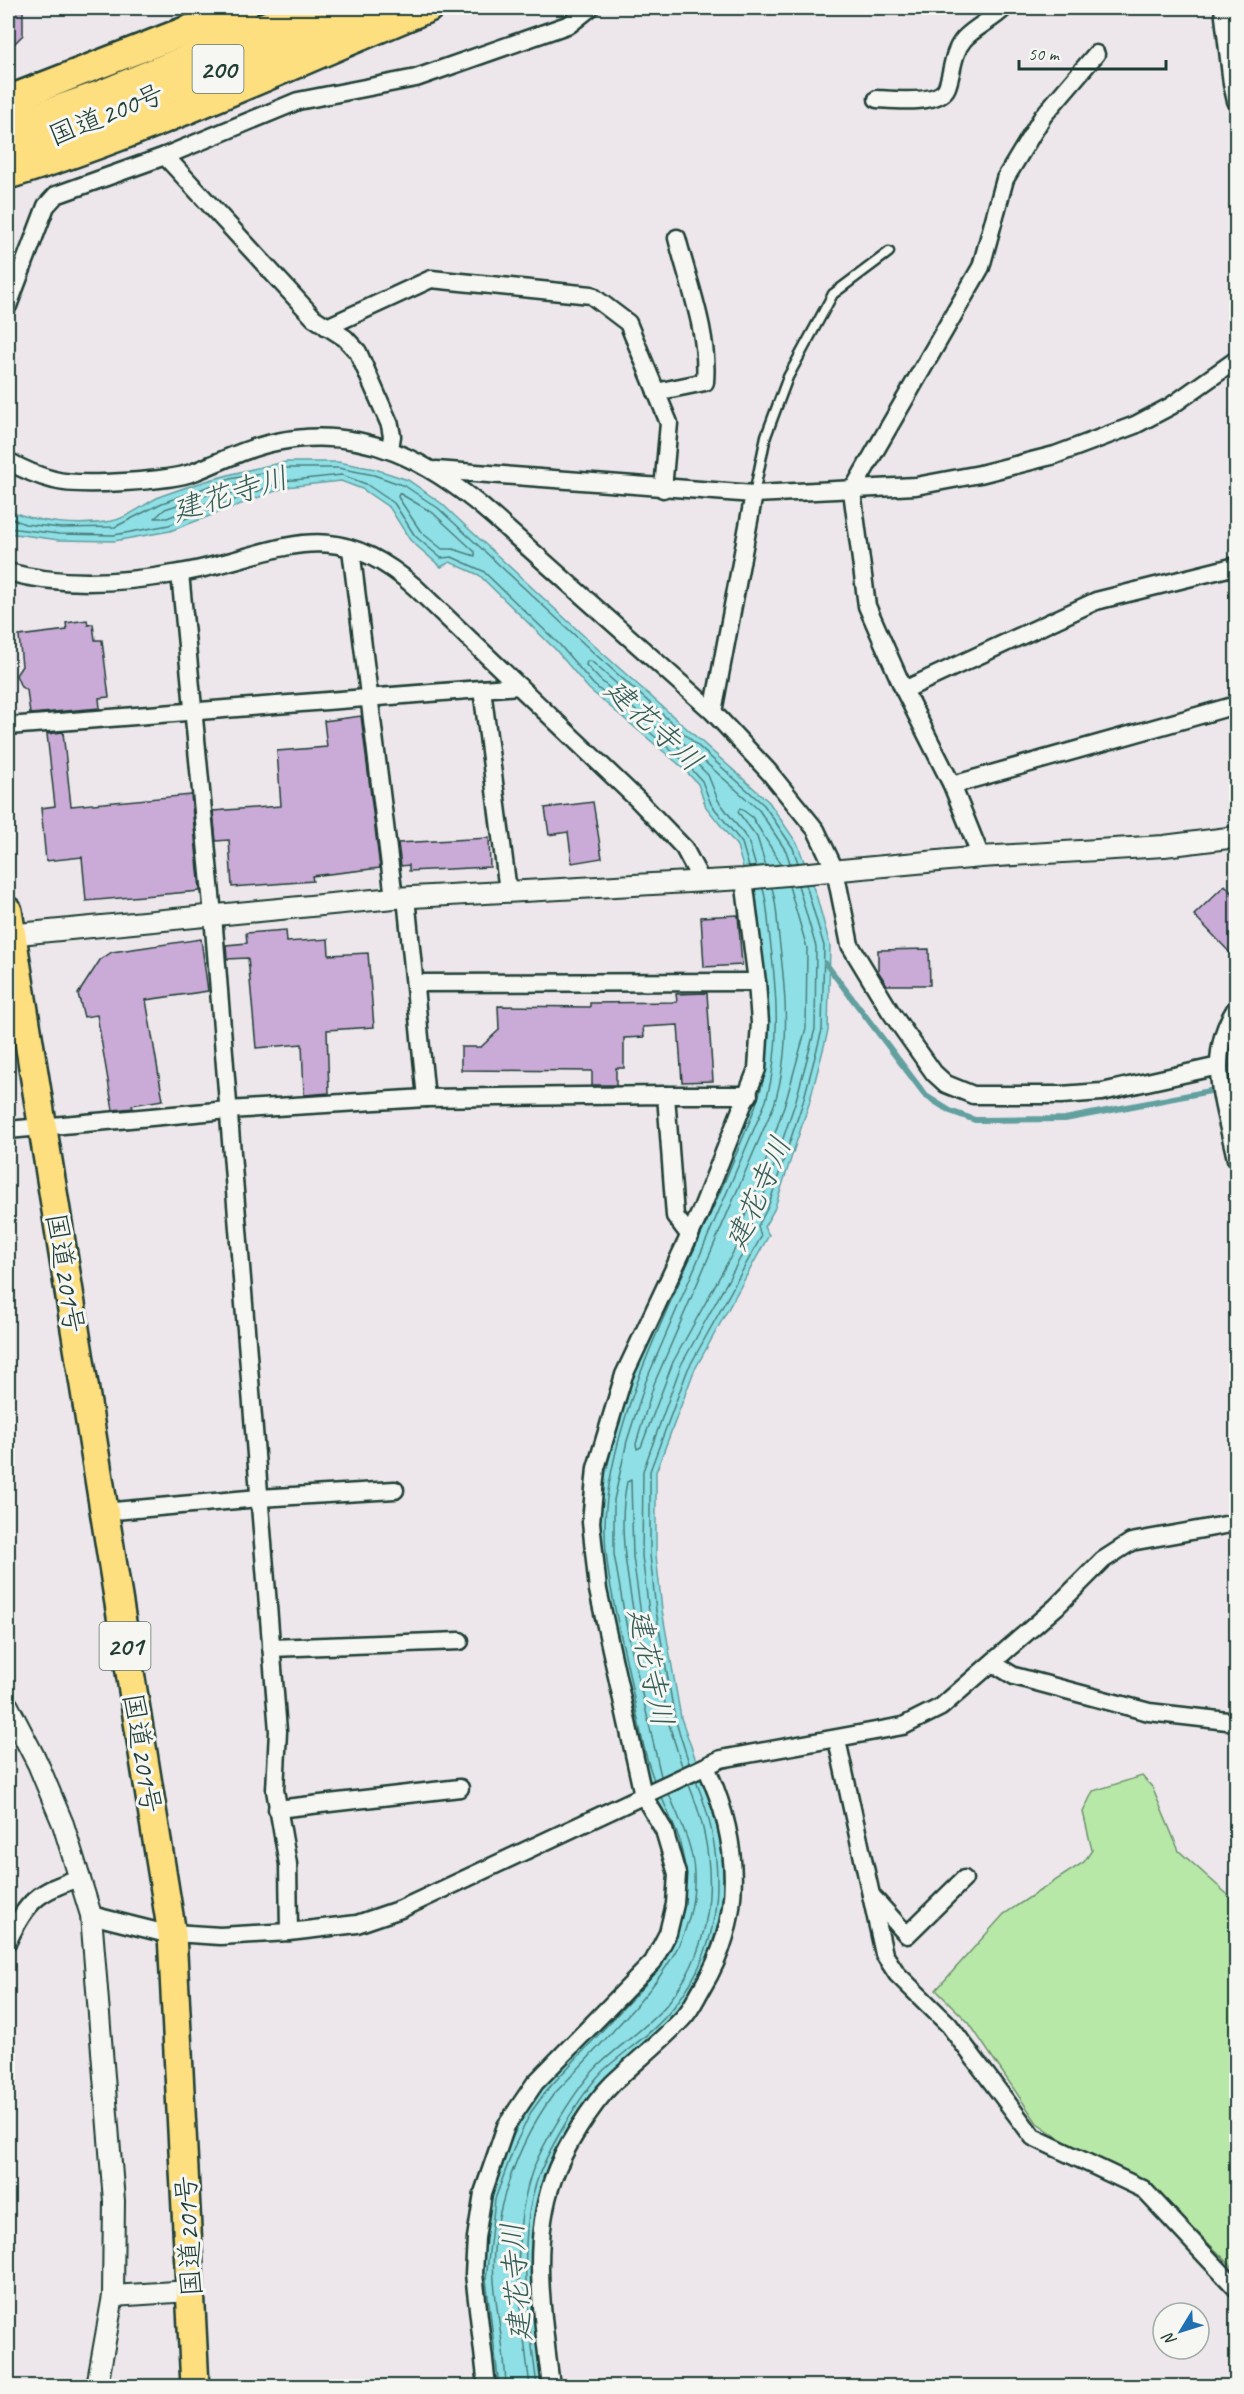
<svg xmlns="http://www.w3.org/2000/svg" width="1244" height="2394" viewBox="0 0 1244 2394" font-family="Caveat,'Klee One',sans-serif">
<style>
.green{fill:#b8e8a8;stroke:#6c926e;stroke-width:1.5}
.water{fill:#8ee0e6;stroke:#629f9f;stroke-width:1.5}
.lines{fill:none;stroke-linecap:round;stroke-linejoin:round}
.shore{stroke:#4b7e7b;stroke-width:1.5}
.stream{stroke:#629f9f;stroke-width:6}
.building{fill:#caaad6;stroke:#1f3d34;stroke-width:1.5}
.service-casing{stroke:#1f3d34;stroke-width:13}
.minor-casing{stroke:#1f3d34;stroke-width:21}
.tertiary-casing{stroke:#1f3d34;stroke-width:24}
.trunk-casing{stroke:#1f3d34;stroke-width:32}
.service{stroke:#f6f6f2;stroke-width:8}
.minor{stroke:#f6f6f2;stroke-width:16}
.tertiary{stroke:#f6f6f2;stroke-width:20}
.trunk{stroke:#fedf80;stroke-width:27}
.labels{text-anchor:middle;stroke-width:6;stroke-linejoin:round;paint-order:stroke}
.shield{fill:#f6f6f2;stroke:#60746d;stroke-width:1.5}
.shield-label{font-size:27px;font-weight:bold;fill:#1f3d34}
.street-label{font-size:28px;fill:#1f3d34;stroke:#f6f6f2}
.water-label{font-size:30px;font-style:italic;fill:#355e58;stroke:#f6f6f2}
</style>
<rect width="100%" height="100%" fill="#ede7ec"/>
<filter id="ink" filterUnits="userSpaceOnUse"><feTurbulence type="fractalNoise" baseFrequency=".0167" numOctaves="2"/><feDisplacementMap in="SourceGraphic" scale="12" xChannelSelector="R" yChannelSelector="G"/><feConvolveMatrix kernelMatrix="1 2 1 2 8 2 1 2 1" color-interpolation-filters="sRGB"/></filter>
<g filter="url(#ink)">
<polygon class="green" points="1142,1776 1152,1787 1179,1851 1236,1902 1236,2270 1144,2181 1105,2169 1037,2123 969,2023 936,1990 1004,1914 1084,1862 1092,1850 1083,1812 1093,1791"/>
<path class="water" d="M 286,462 L 338,462 L 375,469 L 408,480 L 441,503 L 599,650 L 769,802 L 798,845 L 817,898 L 830,945 L 828,1031 L 809,1104 L 774,1210 L 764,1227 L 769,1235 L 694,1371 L 656,1472 L 656,1555 L 662,1610 L 681,1718 L 710,1800 L 722,1847 L 724,1906 L 699,1983 L 677,2012 L 655,2036 L 608,2075 L 559,2145 L 544,2179 L 532,2237 L 532,2290 L 543,2386 L 493,2386 L 480,2279 L 489,2197 L 510,2143 L 526,2109 L 543,2086 L 664,1944 L 673,1840 L 647,1777 L 614,1632 L 601,1555 L 600,1499 L 614,1438 L 633,1376 L 753,1096 L 752,899 L 737,846 L 706,807 L 698,784 L 682,767 L 589,689 L 555,649 L 479,575 L 450,562 L 441,567 L 410,540 L 390,508 L 362,489 L 341,481 L 286,487 L 170,531 L 114,541 L 59,540 L 8,533 L 8,510 C 38,523 79,527 112,521 C 129,518 145,503 161,496 C 202,481 243,470 286,462 Z"/>
<g class="lines">
<g class="shore">
<polygon points="238,485 241,488 239,491 167,518 155,518 165,509"/>
<polygon points="399,493 433,513 475,552 475,556 453,549 442,549 421,532 398,497"/>
<polyline points="8,517 25,524 61,528 115,527 162,503 230,479 286,468 338,468 374,475 405,486 438,508 595,654 764,805 793,848 798,863"/>
<polyline points="8,528 59,534 114,535 169,525 284,481 342,475 366,484 394,503 415,536 441,558 452,557 483,571 559,644 593,684 686,763 702,781 711,804 742,843 749,867"/>
<polyline points="766,866 757,837 738,812 740,808 752,817 781,864"/>
<polyline points="756,867 748,840 718,800 708,775 690,757 599,679 586,665 587,661 591,661 759,810 786,851 790,863"/>
<path d="M 772,888 C 777,904 777,922 779,938 C 786,994 791,1051 774,1105 L 654,1384 L 636,1444 L 637,1449 L 641,1447 L 673,1362 L 742,1236 L 742,1222 L 753,1200 L 787,1097 L 806,1028 L 807,948 L 789,886"/>
<polyline points="755,889 769,1012"/>
<path d="M 631,1480 L 633,1557 L 644,1636 L 641,1639 C 634,1634 634,1618 633,1609 C 626,1567 618,1525 627,1482 Z"/>
<polyline points="689,1763 675,1719 656,1611 650,1555 650,1471 688,1369 761,1237 758,1226 768,1207 803,1102 822,1030 824,946 806,885"/>
<polyline points="682,1766 668,1721 649,1612 642,1556 643,1471 681,1365 752,1237 751,1224 761,1204 796,1100 815,1029 816,947 798,885"/>
<path d="M 661,1776 L 627,1629 L 614,1554 L 614,1500 L 627,1441 L 646,1381 L 766,1101 C 781,1048 777,994 770,939 C 768,923 768,905 763,889"/>
<path d="M 654,1780 C 641,1747 635,1699 627,1664 C 616,1612 599,1552 607,1498 C 623,1383 685,1277 729,1171 C 742,1140 756,1110 764,1077"/>
<polyline points="662,1798 679,1838 686,1871"/>
<polyline points="499,2386 486,2279 495,2199 515,2145 531,2112 547,2090 652,1977"/>
<path d="M 506,2386 C 505,2351 497,2316 494,2281 C 489,2220 517,2144 553,2095 C 574,2074 593,2053 613,2031 C 655,1985 697,1941 694,1873 C 693,1845 679,1819 669,1794"/>
<path d="M 530,2386 C 521,2317 509,2243 531,2175 C 540,2147 579,2083 600,2064 C 622,2043 648,2027 668,2003 C 719,1940 719,1858 689,1785"/>
<path d="M 537,2386 C 529,2322 515,2238 539,2175 C 550,2147 584,2088 606,2068 C 629,2048 654,2032 673,2008 C 727,1942 727,1857 696,1781"/>
</g>
<polyline class="stream" points="826,964 926,1096 950,1111 975,1120 1065,1119 1236,1086"/>
</g>
<g class="building">
<polygon points="8,8 23,8 23,35 8,50"/>
<polygon points="87,620 88,625 93,624 95,640 102,640 109,697 99,698 100,708 30,714 27,690 21,687 16,675 22,666 19,636 67,630 66,623"/>
<polygon points="361,716 380,868 312,876 313,881 232,887 229,840 216,841 213,811 281,806 277,751 327,747 324,721"/>
<polygon points="63,732 71,806 191,795 200,891 86,901 82,857 46,861 41,808 55,806 47,734"/>
<polygon points="593,802 602,858 572,863 568,832 549,835 545,808"/>
<polygon points="489,838 490,867 409,871 409,865 401,866 398,843"/>
<polygon points="1225,885 1236,897 1236,959 1194,915"/>
<polygon points="738,915 742,965 704,967 701,917"/>
<polygon points="286,930 287,942 328,939 329,955 368,953 374,1027 327,1030 329,1093 304,1095 302,1044 256,1048 248,958 227,959 226,945 247,943 246,933"/>
<polygon points="201,939 208,991 146,1000 163,1100 132,1105 133,1108 113,1110 97,1015 84,1017 78,994 100,960 112,952"/>
<polygon points="929,949 930,985 887,985 878,971 878,950"/>
<polygon points="707,993 713,1081 682,1082 678,1025 643,1027 644,1037 624,1038 624,1068 616,1068 616,1085 592,1085 592,1071 461,1070 461,1047 481,1047 499,1030 498,1006 590,1007 590,1003 677,1002 676,994"/>
</g>
<g class="lines">
<defs>
<polyline id="service" points="754,494 766,436 788,377 833,294 889,252"/>
<g id="minor">
<polyline points="1223,8 1232,84 1236,101"/>
<path d="M 877,99 C 894,100 940,105 947,87 C 953,71 952,53 964,39 C 975,27 992,20 1004,8"/>
<polyline points="165,156 314,318 345,338 358,352 390,425 392,436 390,449"/>
<polyline points="8,306 46,206 56,195 165,156 298,101 416,78 570,24 590,8"/>
<polyline points="327,327 431,279 591,295 628,323 669,423 663,489"/>
<path d="M 656,392 L 705,382 C 709,334 689,285 677,238"/>
<path d="M 8,461 C 22,469 38,476 54,480 C 78,487 171,481 194,472 C 222,461 246,448 276,442 C 364,424 432,462 495,518 L 713,712 L 769,772 L 816,830 L 835,870 L 850,945 L 890,1011 L 934,1073 L 946,1084 L 973,1095 L 1061,1095 L 1102,1092 L 1219,1066"/>
<polyline points="436,470 754,494 916,486 980,474 1055,455 1135,425 1171,406 1236,360"/>
<polyline points="351,549 394,898"/>
<path d="M 8,572 C 62,587 124,583 180,573 C 276,557 326,508 415,587 L 639,801 L 684,848 L 701,880"/>
<polyline points="180,573 213,915 278,1731 275,1790 288,1864 289,1932"/>
<polyline points="482,689 508,891"/>
<polyline points="904,690 1096,601 1236,566"/>
<polyline points="713,712 754,494"/>
<polyline points="8,726 519,686"/>
<polyline points="952,785 1236,705"/>
<polyline points="981,857 952,785 904,690 867,606 852,491 981,267 1005,179 1043,116 1096,54"/>
<polyline points="406,897 426,1098"/>
<polyline points="415,983 757,982"/>
<path d="M 1236,1008 C 1204,1058 1225,1106 1236,1159"/>
<polyline points="666,1095 749,1095"/>
<polyline points="8,1130 228,1110 426,1098 666,1095 675,1216 690,1236"/>
<polyline points="103,1512 259,1498 395,1490"/>
<polyline points="271,1648 460,1641"/>
<polyline points="994,1664 1014,1676 1149,1712 1236,1722"/>
<polyline points="837,1740 884,1954 897,1974 949,2025 1033,2137 1143,2189 1236,2288"/>
<polyline points="277,1809 460,1788"/>
<polyline points="871,1895 907,1935 964,1879"/>
<polyline points="91,1915 159,1932 220,1936 289,1932 357,1924 401,1909 721,1759 903,1726 941,1707 1056,1607 1103,1560 1131,1542 1236,1523"/>
<path d="M 8,1941 C 28,1899 37,1893 81,1877"/>
<polyline points="487,2386 474,2274 476,2238 483,2193 506,2126 535,2083 653,1962 668,1933 675,1904 677,1874 664,1830 643,1795 598,1590 591,1522 596,1468 624,1375 700,1213 757,1069 760,1023 757,982 744,879"/>
<path d="M 551,2386 C 543,2321 530,2243 553,2179 C 563,2150 591,2105 613,2083 C 636,2061 661,2042 683,2018 C 691,2010 696,1998 702,1988 C 745,1918 740,1840 706,1767"/>
</g>
<g id="tertiary">
<polyline points="8,935 394,898 744,879 981,857 1164,846 1236,837"/>
<polyline points="8,1706 38,1764 63,1824 91,1915 114,2201 113,2296 97,2386"/>
<polyline points="113,2296 190,2291"/>
</g>
<g id="trunk">
<polyline points="8,100 244,8"/>
<polyline points="8,127 102,94 309,8"/>
<polyline points="8,153 371,8"/>
<path d="M 8,175 C 152,131 289,65 429,8"/>
<polyline points="8,911 172,1934 195,2386"/>
</g>
</defs>
<use href="#service" class="service-casing"/>
<use href="#minor" class="minor-casing"/>
<use href="#tertiary" class="tertiary-casing"/>
<use href="#trunk" class="trunk-casing"/>
<use href="#service" class="service"/>
<use href="#minor" class="minor"/>
<use href="#tertiary" class="tertiary"/>
<use href="#trunk" class="trunk"/>
</g>
</g>
<g class="labels">
<g class="shield">
<rect x="192.5" y="45" width="51" height="48" rx="4.5"/>
<rect x="99.5" y="1622" width="51" height="48" rx="4.5"/>
</g>
<g class="shield-label">
<text x="218" y="78">200</text>
<text x="125" y="1655">201</text>
</g>
<g class="street-label">
<text transform="translate(106 114) rotate(-22)" y="10">国道200号</text>
<text transform="translate(66 1273) rotate(81)" y="10">国道201号</text>
<text transform="translate(143 1753) rotate(81)" y="10">国道201号</text>
<text transform="translate(188 2236) rotate(-93)" y="10">国道201号</text>
</g>
<g class="water-label">
<text transform="translate(230 494) rotate(-17)" y="10">建花寺川</text>
<text transform="translate(654 725) rotate(43)" y="10">建花寺川</text>
<text transform="translate(758 1193) rotate(-66)" y="10">建花寺川</text>
<text transform="translate(651 1667) rotate(78)" y="10">建花寺川</text>
<text transform="translate(516 2282) rotate(-94)" y="10">建花寺川</text>
</g>
</g>
<rect width="1244" height="2394" fill="none" stroke="#f6f6f2" stroke-width="30"/>
<rect x="15" y="15" width="1214" height="2364" fill="none" stroke="#1f3d34" stroke-width="2" filter="url(#ink)"/>
<g transform="translate(1181 2331) rotate(232)"><circle r="28" fill="#f6f6f2" stroke="#a0aca6" stroke-width="1.5"/>
<path d="M0-4.5L10 22L0 15L-10 22Z" fill="#1f6fb2"/>
<text y="-9" font-size="16" font-weight="bold" text-anchor="middle" fill="#1f3d34">N</text>
</g>
<path d="M1019 60v9h147v-9" fill="none" stroke="#1f3d34" stroke-width="3"/>
<text x="1028" y="60" font-size="18" fill="#1f3d34" stroke="#f6f6f2" stroke-width="4.5" paint-order="stroke">50 m</text>
</svg>
